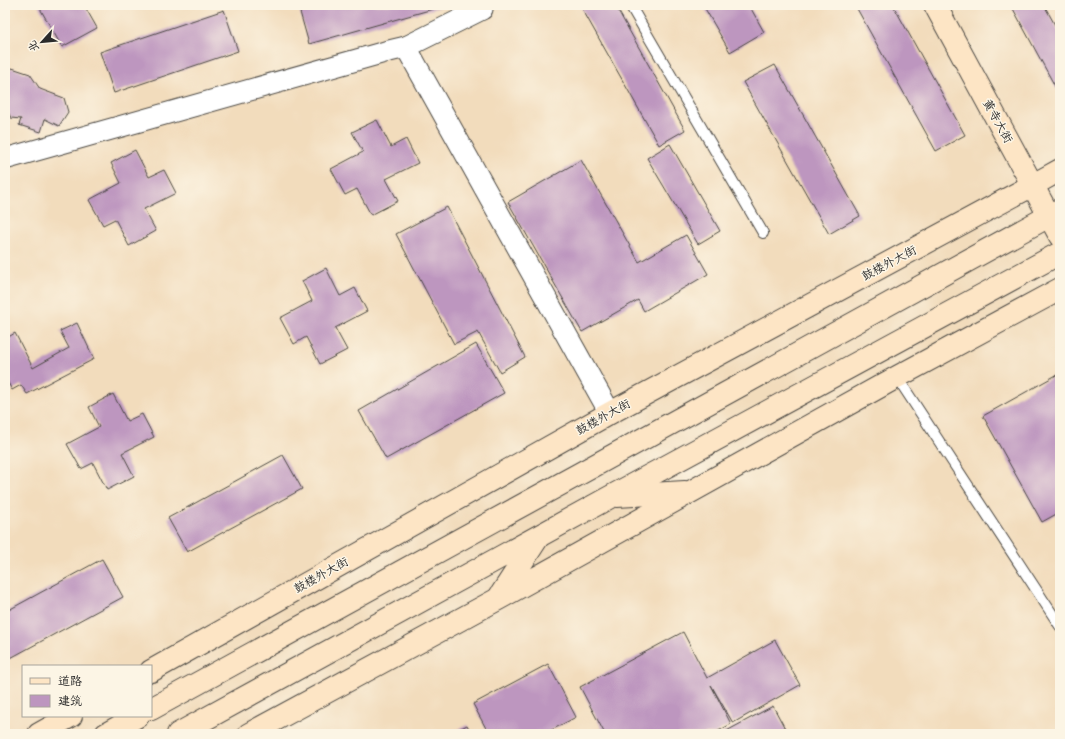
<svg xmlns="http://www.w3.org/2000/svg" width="1065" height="739" viewBox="0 0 1065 739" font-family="Mali,'LXGW WenKai TC',sans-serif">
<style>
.building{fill:#bd96bf}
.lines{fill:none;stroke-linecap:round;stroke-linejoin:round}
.lane-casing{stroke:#494641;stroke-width:12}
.street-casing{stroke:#494641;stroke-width:23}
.secondary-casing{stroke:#494641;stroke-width:24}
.lane{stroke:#fff;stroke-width:10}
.street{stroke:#fff;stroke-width:21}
.secondary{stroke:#fde5c5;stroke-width:22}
.labels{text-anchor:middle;stroke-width:3;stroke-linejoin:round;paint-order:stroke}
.street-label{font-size:12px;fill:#2b2b2b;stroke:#fcf5e5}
</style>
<rect width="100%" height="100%" fill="#fcf5e5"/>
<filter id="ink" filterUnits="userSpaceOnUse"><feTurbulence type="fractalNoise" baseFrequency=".025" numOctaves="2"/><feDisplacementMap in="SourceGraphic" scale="8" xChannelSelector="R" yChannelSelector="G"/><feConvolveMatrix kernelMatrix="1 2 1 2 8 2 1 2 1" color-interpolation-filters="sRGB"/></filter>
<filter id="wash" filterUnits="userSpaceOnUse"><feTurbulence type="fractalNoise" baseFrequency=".012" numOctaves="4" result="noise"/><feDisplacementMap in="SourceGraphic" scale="16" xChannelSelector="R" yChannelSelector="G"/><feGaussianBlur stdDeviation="0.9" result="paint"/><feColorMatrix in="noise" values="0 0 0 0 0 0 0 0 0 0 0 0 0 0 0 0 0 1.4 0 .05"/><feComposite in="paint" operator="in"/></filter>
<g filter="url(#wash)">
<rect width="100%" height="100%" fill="#f2dcbc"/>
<g id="blocks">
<g class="building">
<polygon points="38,5 84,5 97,28 62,47"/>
<polygon points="298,5 439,5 440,7 309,44"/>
<polygon points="580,5 615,5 685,130 659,145"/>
<polygon points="703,5 749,5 764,32 730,52"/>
<polygon points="855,5 893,5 965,135 936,151"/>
<polygon points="1011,5 1044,5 1060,34 1060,89 1057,90"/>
<polygon points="224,10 238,51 114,93 100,52"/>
<polygon points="775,65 860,216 829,234 743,82"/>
<polygon points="12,68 30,74 40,89 64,98 68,112 59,126 45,119 41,132 19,125 21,119 11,118 5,106 5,73"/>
<polygon points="377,120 391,147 406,139 418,163 386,179 398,201 371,215 357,189 345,195 331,169 363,152 352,132"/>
<polygon points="670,144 720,231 698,244 647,158"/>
<polygon points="135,150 149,177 164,170 176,193 144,209 156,231 129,246 115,219 103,225 89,200 121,183 111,163"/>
<polygon points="581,160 639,262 686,235 708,274 644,311 638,300 582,332 508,202"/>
<polygon points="447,207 525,357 500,372 478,332 454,344 396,234"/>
<polygon points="326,268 340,296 355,288 367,311 335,328 347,350 320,364 306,337 294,344 280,318 312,301 302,281"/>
<polygon points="77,323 94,359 27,394 21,385 12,390 5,377 5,339 15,333 33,368 69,348 60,331"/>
<polygon points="476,344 504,393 386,459 359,411"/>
<polygon points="1060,373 1060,512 1042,522 983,416"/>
<polygon points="113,394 127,421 142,414 154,437 122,453 134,476 107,490 93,463 81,469 67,444 99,427 89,407"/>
<polygon points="283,455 302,489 187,552 168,518"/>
<polygon points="102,559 123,597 5,661 5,612"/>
<polygon points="683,632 707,678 775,640 800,685 733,723 711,685 731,724 713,734 605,734 580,687"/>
<polygon points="548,664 576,717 544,734 489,734 473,704"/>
<polygon points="773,706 788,734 721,734"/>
<polygon points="467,725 472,734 450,734"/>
</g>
</g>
</g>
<g filter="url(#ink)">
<use href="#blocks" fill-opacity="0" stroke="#494641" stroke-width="1"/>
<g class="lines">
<defs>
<g id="lane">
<polyline points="630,5 763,233"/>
<polyline points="897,377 1060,626"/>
</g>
<g id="street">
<polyline points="406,47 610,413"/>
<polyline points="5,159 385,52 406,47 482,9 479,5"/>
</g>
<g id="secondary">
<polyline points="935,5 1060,236"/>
<polyline points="617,496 685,492"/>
<polyline points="500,596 537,539"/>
<polyline points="151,671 610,413 1033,185 1060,170"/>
<polyline points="151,709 1060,210"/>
<polyline points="39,734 71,716"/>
<polyline points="106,734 138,716"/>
<polyline points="178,734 610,497 1060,253"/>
<polyline points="249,734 498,599 897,377 1060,289"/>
</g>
</defs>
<use href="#lane" class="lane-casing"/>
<use href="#street" class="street-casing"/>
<use href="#secondary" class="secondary-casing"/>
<use href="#lane" class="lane"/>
<use href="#street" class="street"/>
<use href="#secondary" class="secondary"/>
</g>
</g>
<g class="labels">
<g class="street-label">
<text transform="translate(998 121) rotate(61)" y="4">黄寺大街</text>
<text transform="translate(889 263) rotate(-28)" y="4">鼓楼外大街</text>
<text transform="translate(603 417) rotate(-29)" y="4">鼓楼外大街</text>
<text transform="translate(321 575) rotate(-29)" y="4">鼓楼外大街</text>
</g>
</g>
<rect width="1065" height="739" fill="none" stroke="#fcf5e5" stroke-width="20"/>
<rect x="22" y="665" width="130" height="52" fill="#fcf5e5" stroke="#a8a49b"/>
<rect x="30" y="678" width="20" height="6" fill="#fde5c5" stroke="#a8a49b"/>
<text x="58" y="685" font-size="12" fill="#2b2b2b">道路</text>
<rect x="30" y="695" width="20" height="12" fill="#bd96bf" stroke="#a8a49b"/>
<text x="58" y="705" font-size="12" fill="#2b2b2b">建筑</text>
<g transform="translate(42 42) rotate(243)" stroke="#fcf5e5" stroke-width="3" paint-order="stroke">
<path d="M0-3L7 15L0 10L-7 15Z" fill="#2b2b2b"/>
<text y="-6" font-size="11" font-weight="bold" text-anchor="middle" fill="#2b2b2b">北</text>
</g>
</svg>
